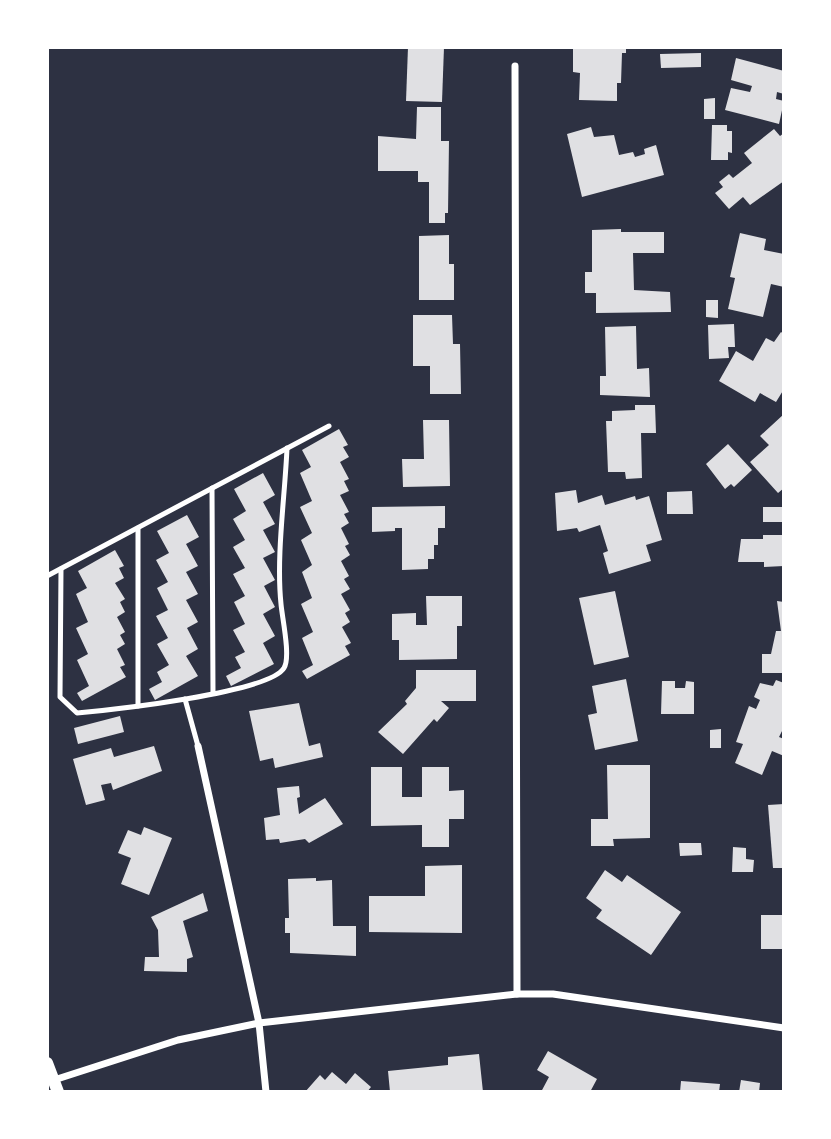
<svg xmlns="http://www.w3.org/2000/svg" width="831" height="1139" viewBox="0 0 831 1139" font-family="'Archivo Narrow',sans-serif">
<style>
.building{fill:#e0e0e3}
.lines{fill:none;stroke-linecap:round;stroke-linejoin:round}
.service{stroke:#fff;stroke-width:5}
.minor{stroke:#fff;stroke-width:7}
.tertiary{stroke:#fff;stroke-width:12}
</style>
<rect width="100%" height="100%" fill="#2d3142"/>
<g class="building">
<polygon points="408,47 444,47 442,102 406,101"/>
<polygon points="573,47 626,47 626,53 622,53 621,83 617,83 617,101 579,100 580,73 573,72"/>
<polygon points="701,53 701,67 661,68 660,54"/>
<polygon points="736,58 784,71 784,94 777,92 776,99 784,101 779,124 725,110 731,88 750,92 752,86 731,80"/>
<polygon points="715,98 715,119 704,119 704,99"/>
<polygon points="417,107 441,107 441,141 449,141 448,213 445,213 445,223 429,223 429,182 418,182 418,171 378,171 378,136 416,139"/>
<polygon points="712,125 727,125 727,131 732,131 732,153 728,152 728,160 711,160"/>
<polygon points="591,127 594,137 614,135 619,155 633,152 635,157 645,154 644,149 656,145 664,175 582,197 567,134"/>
<polygon points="774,129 780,136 784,133 784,181 750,205 743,197 729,209 715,193 723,187 719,182 729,174 733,178 752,163 744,153"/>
<polygon points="621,229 621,232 664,232 664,253 633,253 634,290 670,292 671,312 596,313 596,293 585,293 585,272 592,272 592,230"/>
<polygon points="740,233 766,239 764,250 784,254 784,287 771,284 763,317 728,309 735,278 730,277"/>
<polygon points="449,235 449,264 454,264 454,300 419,300 419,236"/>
<polygon points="706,300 718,300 718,318 706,317"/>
<polygon points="413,315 452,315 453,344 460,344 461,394 430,394 430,366 413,366"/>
<polygon points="734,324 735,347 728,347 729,358 709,359 708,325"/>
<polygon points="636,326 637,369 649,368 650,397 600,395 600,376 606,376 605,327"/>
<polygon points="781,332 784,334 784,389 776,402 760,393 755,402 719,381 736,351 753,361 766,338 774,342"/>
<polygon points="635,405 655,405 656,433 641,433 642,478 626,479 625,472 608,472 606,421 612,421 612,411 635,410"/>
<polygon points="784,414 784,488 778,493 750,462 769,445 760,436"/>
<polygon points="423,420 449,420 450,486 403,487 402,459 424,459"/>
<polygon points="339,429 348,445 343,447 349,457 340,462 349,479 344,481 349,491 340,495 349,512 344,514 349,523 341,528 349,544 345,546 350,555 341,561 349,576 344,579 350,589 341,594 350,610 345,613 350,622 342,627 351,643 345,646 350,655 307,679 302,671 313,665 302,638 313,632 301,604 312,598 302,572 312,565 301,540 312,533 300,507 312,501 300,473 311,467 302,450"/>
<polygon points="728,444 752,470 734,487 731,484 725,489 706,464"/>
<polygon points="263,473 275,495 263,502 275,524 263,530 275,552 263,558 275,580 264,586 275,607 263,614 275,636 263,643 274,664 231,686 226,676 241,668 235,657 245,652 233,630 245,624 234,602 245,596 233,574 245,568 233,547 245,540 233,519 246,511 234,489"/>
<polygon points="576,490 578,503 602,495 605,505 635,496 636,500 649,496 662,540 646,545 651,561 609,574 603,553 608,551 600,525 579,532 577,528 557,531 555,493"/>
<polygon points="692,491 693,514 667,514 667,492"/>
<polygon points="445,506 445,528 438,528 438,545 434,545 434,559 428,559 428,569 402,570 402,528 395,528 395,531 372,532 372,507"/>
<rect x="763" y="507" width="21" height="15"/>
<polygon points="187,515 199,537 186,544 198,566 186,572 198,594 186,600 198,622 187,628 198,649 186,656 198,676 155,700 149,689 162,682 157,672 169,665 157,644 168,638 156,616 168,610 157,588 168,582 156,560 169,553 157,531"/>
<polygon points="763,535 784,535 784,566 764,567 764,562 738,562 741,539 763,539"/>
<polygon points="115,550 124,566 119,568 124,578 115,583 125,599 120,602 125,612 117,617 125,632 120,635 125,644 117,649 125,665 120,667 126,677 82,701 77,693 89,686 77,660 88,654 76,628 88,622 76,594 87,588 78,571"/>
<polygon points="615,591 629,657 594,665 579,598"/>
<polygon points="426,596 462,596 462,626 457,626 457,659 399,660 399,640 392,640 392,614 416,613 416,625 427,625"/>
<polygon points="777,601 784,602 784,673 762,673 762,654 771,654 776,631 781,631"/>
<polygon points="416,670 476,670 476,701 441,701 449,708 437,722 434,719 403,754 378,732 407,704 405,701 416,688"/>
<polygon points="626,679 638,741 595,750 588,715 597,713 592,686"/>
<polygon points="776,680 784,683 784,727 779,737 784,739 784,756 772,751 762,775 735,763 743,744 736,742 749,706 756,709 760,700 754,697 760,683 773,686"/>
<polygon points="662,681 675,681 675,688 685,688 686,681 694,682 694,714 661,714"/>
<polygon points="299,703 309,746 320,743 323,757 275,768 273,758 260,761 249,711"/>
<polygon points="120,716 124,732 78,744 74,728"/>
<polygon points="721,729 721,748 710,748 710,730"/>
<polygon points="154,746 162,771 113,790 111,783 101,785 105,800 86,805 73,759 111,748 114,757"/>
<polygon points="607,765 650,765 650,838 613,839 614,846 591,846 591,819 608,819"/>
<polygon points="371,767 402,767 402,797 422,797 422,767 449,767 449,791 464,790 464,819 449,819 449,847 422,847 422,825 371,826"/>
<polygon points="299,786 300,797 297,798 299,814 325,798 343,824 309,843 305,839 280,843 279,839 266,840 264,818 280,815 277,788"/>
<polygon points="784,804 784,868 773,868 768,805"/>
<polygon points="144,827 172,838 149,895 121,884 131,858 118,853 128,830 141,835"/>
<polygon points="679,843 701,843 702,855 680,856"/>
<polygon points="733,847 746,848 746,859 754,860 753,872 732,872"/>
<polygon points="462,865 462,933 369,932 369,896 425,896 425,866"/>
<polygon points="605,870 622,882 627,875 681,912 651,955 596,918 602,910 586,898"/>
<polygon points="316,878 316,881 332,880 333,926 356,926 356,956 290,953 290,933 285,933 285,918 289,918 288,879"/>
<polygon points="203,893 208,911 183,921 193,957 187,959 187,972 144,971 145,957 159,957 158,930 151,917"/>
<rect x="761" y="915" width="23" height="34"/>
<polygon points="548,1051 597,1079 590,1092 541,1092 549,1077 537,1070"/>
<polygon points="479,1054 483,1092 390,1092 388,1071 448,1065 448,1057"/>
<polygon points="332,1072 346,1084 355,1073 371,1087 367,1092 305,1092 320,1075 325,1080"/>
<polygon points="741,1080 760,1083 759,1092 739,1092"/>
<polygon points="681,1081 720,1084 719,1092 680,1092"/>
</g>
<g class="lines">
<g class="service">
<polyline points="212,488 213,692"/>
<path d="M 61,569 L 60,697 L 77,713 C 110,710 269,693 284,668 C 291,657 282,617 281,604 C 276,556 285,496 287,448"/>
<polyline points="47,576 329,426"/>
<polyline points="185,699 198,746"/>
<polyline points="138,706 138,528"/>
</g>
<g class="minor">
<polyline points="515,66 517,994"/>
<polyline points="198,746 259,1023 266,1092"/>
<polyline points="54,1080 178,1040 259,1023 517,994 553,994 784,1028"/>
</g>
<polyline class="tertiary" points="47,1063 58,1092"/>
</g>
<rect width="831" height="1139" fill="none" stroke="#ffffff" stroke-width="98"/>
</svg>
